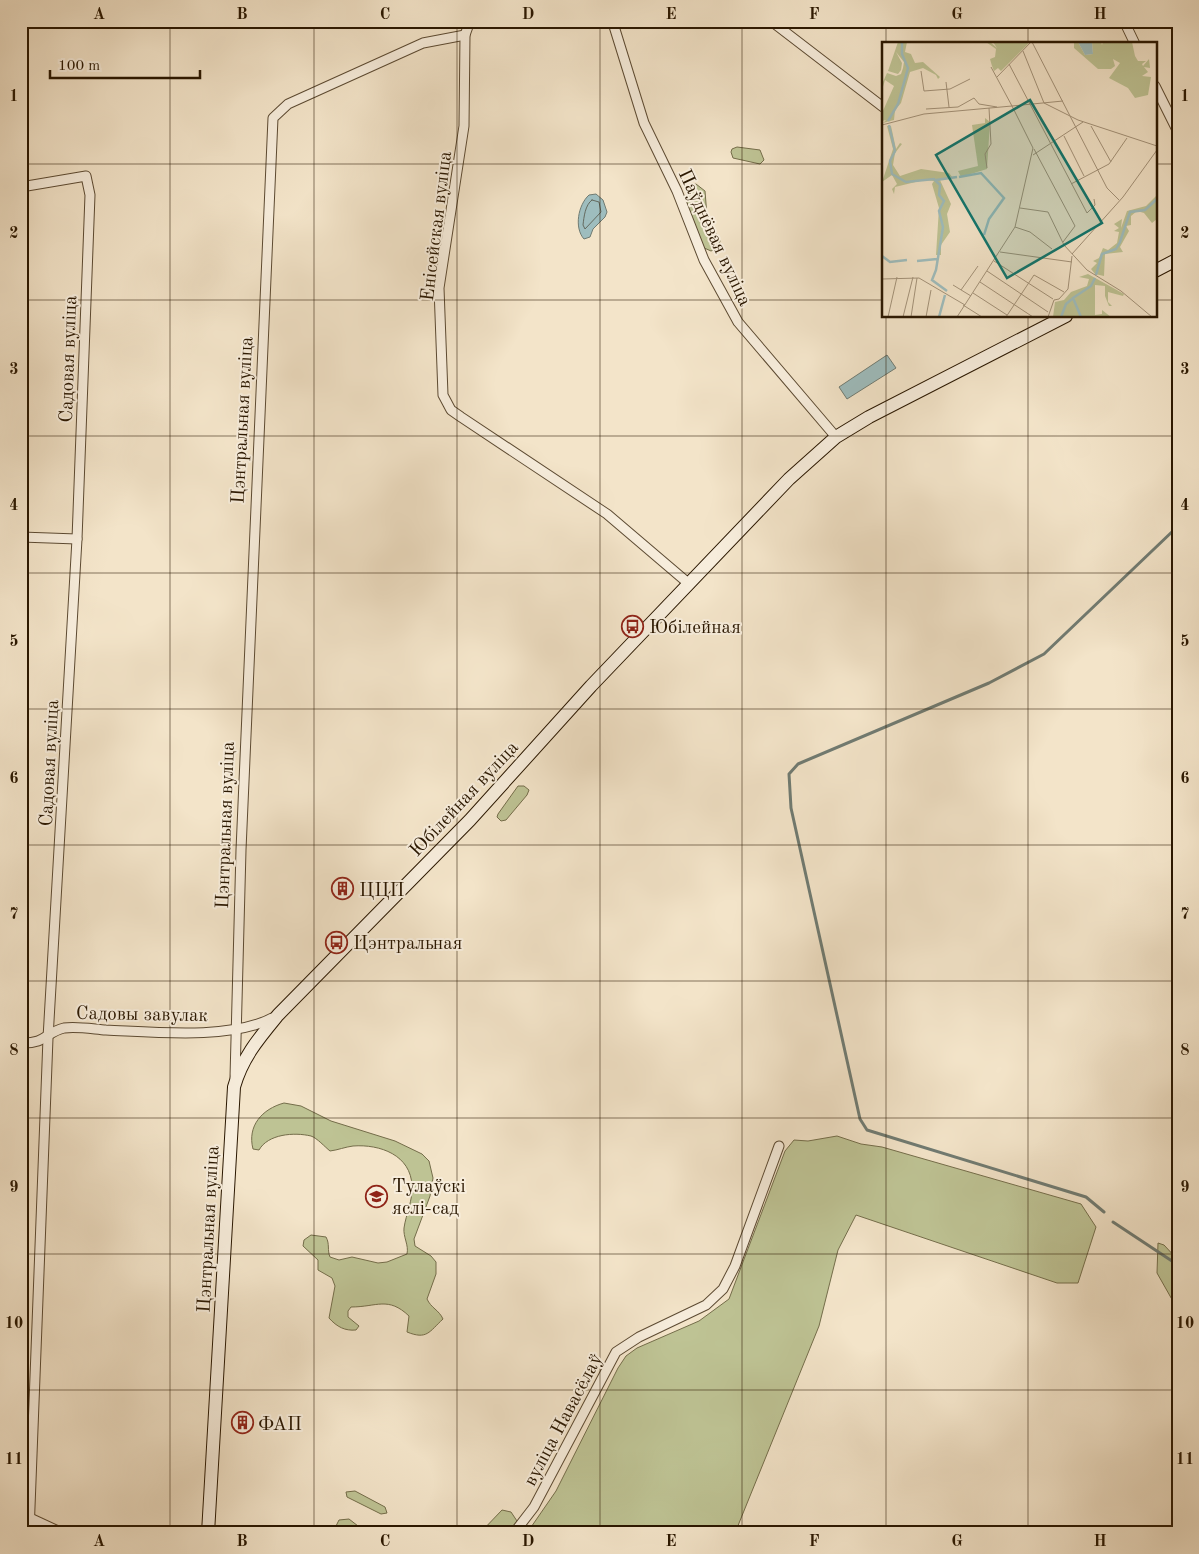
<svg xmlns="http://www.w3.org/2000/svg" width="1199" height="1554" viewBox="0 0 1199 1554" font-family="'Old Standard TT',serif">
<style>
.green{fill:#bec394;stroke:#746d4a}
.water{fill:#9ebdbe;stroke:#707b72}
.lines{fill:none;stroke-linecap:round;stroke-linejoin:round}
.shore{stroke:#646a5f;stroke-width:1}
.stream{stroke:#707b72;stroke-width:3}
.minor-casing{stroke:#5c4a32;stroke-width:11}
.tertiary-casing{stroke:#5c4a32;stroke-width:13}
.secondary-casing{stroke:#2a1700;stroke-width:14}
.minor{stroke:#f7eddc;stroke-width:9}
.tertiary{stroke:#f7eddc;stroke-width:11}
.secondary{stroke:#f7eddc;stroke-width:12}
.grid{fill:none;stroke:#2a1700;stroke-width:1;stroke-opacity:0.55}
.labels{text-anchor:middle;stroke-width:4;stroke-linejoin:round;paint-order:stroke}
.street-label{font-size:19px;fill:#2a1700;stroke:#f7eddc}
.poi-label{font-size:19px;fill:#2a1700;stroke:#f7eddc;text-anchor:start}
.inset-river{fill:none;stroke:#9ebdbe;stroke-width:2.5}
.inset-road{fill:none;stroke:#a39279;stroke-width:1}
.view{fill:#0f766e;fill-opacity:0.15;stroke:#0f766e;stroke-width:2.5}
.inset-edge{fill:none;stroke:#2a1700;stroke-width:2.5}
.neatline{fill:none;stroke:#2a1700;stroke-width:2}
.grid-label{font-size:16px;text-anchor:middle;font-weight:bold;fill:#2a1700}
</style>
<rect width="100%" height="100%" fill="#f3e4c9"/>
<filter id="stains"><feTurbulence type="fractalNoise" baseFrequency=".004" numOctaves="4"/><feColorMatrix values="0 0 0 0 .2 0 0 0 0 .09 0 0 0 0 .02 0 0 0 .5 -.17"/></filter>
<radialGradient id="worn" r=".72"><stop offset=".6" stop-color="#630" stop-opacity="0"/><stop offset="1" stop-color="#630" stop-opacity=".3"/></radialGradient>
<g class="green">
<polygon points="737,147 760,150 764,160 760,164 733,158 731,152 732,149"/>
<path d="M 696,184 L 705,191 L 707,216 L 720,241 L 718,248 L 711,251 L 702,247 C 695,229 679,202 691,185 Z"/>
<polygon points="518,786 524,786 529,790 527,795 506,820 501,821 497,817 498,814"/>
<path d="M 284,1103 L 301,1106 L 331,1121 L 395,1141 L 422,1154 L 429,1161 L 433,1178 L 430,1196 L 414,1239 L 415,1246 L 431,1256 L 436,1262 L 436,1274 L 427,1299 C 431,1308 439,1310 443,1319 C 429,1332 427,1340 407,1332 L 409,1316 C 388,1296 377,1307 351,1307 L 348,1311 L 348,1317 L 359,1326 L 356,1330 C 345,1331 337,1327 329,1318 L 335,1286 L 332,1278 L 318,1270 L 318,1260 L 303,1246 L 304,1240 L 311,1235 L 326,1237 C 330,1244 327,1250 330,1257 L 339,1260 L 352,1257 L 378,1263 L 387,1262 L 407,1254 C 409,1245 403,1237 404,1228 C 406,1214 413,1200 412,1186 C 411,1155 380,1144 353,1146 C 345,1147 338,1150 330,1151 C 325,1147 317,1138 311,1136 C 294,1132 268,1134 259,1150 L 253,1149 C 247,1126 262,1109 284,1103 Z"/>
<polygon points="837,1136 861,1144 882,1147 1081,1204 1096,1227 1078,1283 1057,1283 856,1215 838,1250 819,1326 735,1533 527,1533 556,1491 618,1368 626,1356 637,1348 699,1321 729,1299 785,1151 794,1140 808,1141"/>
<polygon points="1158,1243 1164,1245 1178,1260 1178,1304 1174,1303 1157,1273"/>
<polygon points="355,1491 385,1507 387,1513 381,1514 347,1497 346,1492"/>
<polygon points="502,1510 511,1512 517,1521 509,1533 480,1533"/>
<polygon points="349,1519 367,1533 338,1533 335,1528 339,1520"/>
</g>
<g class="water">
<path d="M 596,194 L 603,200 L 607,212 L 605,217 L 593,229 L 590,237 L 584,239 C 574,228 578,205 589,195 Z"/>
<polygon points="887,355 896,368 847,399 839,387"/>
</g>
<g class="lines">
<path class="shore" d="M 592,200 L 599,202 L 601,212 L 585,229 L 583,225 C 584,217 585,205 592,200 Z"/>
<g class="stream">
<polyline points="1104,1212 1086,1197 867,1130 860,1119 791,808 789,774 798,764 989,683 1044,654 1175,529"/>
<polyline points="1113,1222 1178,1265"/>
</g>
<defs>
<g id="minor">
<polyline points="470,21 465,35 464,126 439,288 443,395 451,410 461,417 607,514 688,583"/>
<polyline points="771,21 883,107"/>
<polyline points="1124,21 1135,44"/>
<polyline points="613,23 644,123 677,191 704,260 738,322 836,437"/>
<polyline points="1155,86 1178,132"/>
<polyline points="21,187 86,176 90,195 77,539 48,1038 29,1533"/>
<polyline points="21,537 77,539"/>
<path d="M 21,1043 C 46,1044 46,1032 64,1028 C 76,1026 93,1029 106,1030 C 153,1032 231,1040 272,1018"/>
<polyline points="235,1077 241,850 273,118 288,104 423,43 465,35"/>
<polyline points="514,1533 534,1507 616,1352 639,1337 706,1305 723,1289 735,1266 779,1146"/>
</g>
<polyline id="tertiary" points="21,1515 60,1533"/>
<g id="secondary">
<polyline points="1155,271 1178,259"/>
<path d="M 208,1533 L 234,1087 C 242,1058 259,1038 278,1015 L 470,820 L 591,686 L 789,479 L 836,437 L 869,417 L 1066,316"/>
</g>
</defs>
<use href="#minor" class="minor-casing"/>
<use href="#tertiary" class="tertiary-casing"/>
<use href="#secondary" class="secondary-casing"/>
<use href="#minor" class="minor"/>
<use href="#tertiary" class="tertiary"/>
<use href="#secondary" class="secondary"/>
</g>
<path class="grid" d="M 170,21 L 170,1533M 314,21 L 314,1533M 457,21 L 457,1533M 600,21 L 600,1533M 742,21 L 742,1533M 886,21 L 886,44M 1028,21 L 1028,44M 21,164 L 883,164M 1155,164 L 1178,164M 21,300 L 883,300M 1155,300 L 1178,300M 886,316 L 886,1533M 1028,316 L 1028,1533M 21,436 L 1178,436M 21,573 L 1178,573M 21,709 L 1178,709M 21,845 L 1178,845M 21,981 L 1178,981M 21,1118 L 1178,1118M 21,1254 L 1178,1254M 21,1390 L 1178,1390"/>
<defs>
<symbol id="bus-ring" viewBox="-11 -11 22 22"><circle r="9.5" fill="#f7eddc" stroke="#8f2418" stroke-width="1.5"/><path d="M-5-6H5V4H4V6H2V4H-2V6H-4V4H-5ZM-3.5-4V0h7V-4ZM-3.5 1.2v1.5H-2V1.2ZM2 1.2v1.5H3.5V1.2Z" fill="#8f2418"/></symbol>
<symbol id="building-ring" viewBox="-11 -11 22 22"><circle r="9.5" fill="#f7eddc" stroke="#8f2418" stroke-width="1.5"/><path d="M-4-6H4V6H1V3H-1V6H-4ZM-2.5-4.3h1.7v1.8h-1.7ZM.8-4.3h1.7v1.8H.8ZM-2.5-1h1.7V.8h-1.7ZM.8-1h1.7V.8H.8Z" fill="#8f2418"/></symbol>
<symbol id="school-ring" viewBox="-11 -11 22 22"><circle r="9.5" fill="#f7eddc" stroke="#8f2418" stroke-width="1.5"/><path d="M0-5L7-2L0 1L-7-2ZM-4 1L0 2.5L4 1V4Q0 6-4 4Z" fill="#8f2418"/></symbol>
</defs>
<g fill-rule="evenodd">
<use href="#bus-ring" x="620" y="614" width="25" height="25"/>
<use href="#building-ring" x="330" y="876" width="25" height="25"/>
<use href="#bus-ring" x="324" y="930" width="25" height="25"/>
<use href="#school-ring" x="364" y="1184" width="25" height="25"/>
<use href="#building-ring" x="230" y="1410" width="25" height="25"/>
</g>
<g class="labels">
<g class="street-label">
<text transform="translate(435 226) rotate(-83)" y="7">Енісейская вуліца</text>
<text transform="translate(716 237) rotate(65)" y="7">Паўднёвая вуліца</text>
<text transform="translate(67 359) rotate(-88)" y="7">Садовая вуліца</text>
<text transform="translate(241 420) rotate(-87)" y="7">Цэнтральная вуліца</text>
<text transform="translate(48 763) rotate(-87)" y="7">Садовая вуліца</text>
<text transform="translate(463 798) rotate(-47)" y="7">Юбілейная вуліца</text>
<text transform="translate(224 825) rotate(-88)" y="7">Цэнтральная вуліца</text>
<text transform="translate(142 1013) rotate(1)" y="7">Садовы завулак</text>
<text transform="translate(207 1229) rotate(-87)" y="7">Цэнтральная вуліца</text>
<text transform="translate(562 1419) rotate(-62)" y="7">вуліца Навасёлаў</text>
</g>
<g class="poi-label">
<text x="649" y="633">Юбілейная</text>
<text x="359" y="896">ЦЦП</text>
<text x="353" y="949">Цэнтральная</text>
<text x="392" y="1192">Тулаўскі<tspan x="392" dy="22">яслі-сад</tspan></text>
<text x="258" y="1430">ФАП</text>
</g>
</g>
<g transform="translate(882 42)">
<rect width="275" height="275" fill="#f3e4c9"/>
<path d="M 16,0 L 25,0 L 23,10 L 29,12 L 33,21 L 41,20 L 58,35 L 56,37 L 54,33 L 41,26 L 28,30 L 19,61 L 13,68 L 12,78 L 1,81 L 4,78 L 0,79 L 0,71 L 12,44 L 3,38 L 0,48 L 0,42 L 5,31 L 14,34 L 19,32 L 21,26 L 22,20 L 14,10 L 20,21 L 19,28 L 16,32 L 6,29 ZM 104,0 L 108,0 L 115,6 L 111,0 L 147,1 L 119,29 L 116,26 L 112,29 L 110,24 L 108,17 L 113,15 L 114,7 ZM 192,0 L 196,0 L 203,13 L 211,12 L 210,0 L 219,0 L 220,3 L 221,0 L 250,0 L 253,14 L 256,19 L 264,19 L 260,22 L 261,24 L 267,17 L 268,26 L 262,25 L 266,30 L 260,34 L 269,35 L 266,53 L 253,56 L 246,46 L 227,36 L 238,21 L 231,17 L 233,24 L 229,27 L 216,27 L 192,6 ZM 103,76 L 108,80 L 105,127 L 79,135 L 76,129 L 96,124 L 90,83 L 103,81 ZM 5,84 L 9,84 L 14,107 L 18,101 L 20,102 L 13,111 L 11,123 L 18,134 L 39,127 L 67,131 L 71,136 L 58,138 L 69,162 L 65,172 L 68,190 L 59,203 L 59,213 L 54,213 L 57,166 L 50,142 L 52,139 L 42,138 L 13,145 L 12,152 L 10,147 L 15,142 L 10,133 L 0,140 L 11,107 ZM 275,153 L 275,177 L 270,181 L 262,171 L 255,169 L 249,174 L 249,183 L 244,184 L 247,189 L 238,205 L 241,210 L 223,212 L 222,234 L 213,232 L 209,227 L 215,221 L 211,219 L 217,216 L 221,206 L 226,208 L 235,201 L 237,190 L 232,189 L 237,186 L 232,182 L 240,177 L 239,186 L 245,169 L 264,164 ZM 206,232 L 242,252 L 241,254 L 226,250 L 226,260 L 230,264 L 227,264 L 223,254 L 223,244 L 213,243 L 213,273 L 220,272 L 220,268 L 229,275 L 171,275 L 173,260 L 182,258 L 189,250 L 205,244 L 207,237 L 197,235 Z" fill="#bec394"/>
<path d="M 196,0 L 210,0 L 211,12 L 203,13 Z" fill="#9ebdbe"/>
<path class="inset-river" d="M 6,79 L 16,62 L 26,26 L 20,12 L 20,0M 7,83 L 13,109 L 8,119 L 10,132 L 24,140 L 52,137 L 58,143 L 57,153 L 62,159 L 57,169 L 61,185 L 54,228 L 50,238 L 65,249M 77,135 L 99,131 L 122,156 L 107,177 L 102,193M 54,138 L 75,135M 0,214 L 8,220 L 25,218M 35,219 L 55,217M 214,233 L 220,212 L 234,207 L 238,200 L 248,170 L 263,168 L 275,157M 57,275 L 63,253M 179,275 L 184,262 L 190,257M 199,275 L 191,256 L 209,244 L 213,236"/>
<path class="inset-road" d="M 150,0 L 225,146 L 237,158M 141,9 L 162,61M 127,22 L 205,171 L 213,163 L 212,157M 109,25 L 130,64 L 181,59M 39,29 L 42,49 L 68,47 L 88,37M 115,35 L 149,0M 64,40 L 67,65M 162,61 L 196,78 L 275,104M 44,67 L 76,65 L 92,56 L 97,62 L 115,65M 0,83 L 42,72 L 130,64 L 151,106 L 133,185 L 75,275M 209,84 L 229,120M 182,94 L 202,134M 152,107 L 193,184 L 181,200M 151,113 L 201,80M 105,126 L 103,112 L 109,102 L 107,66M 189,142 L 227,122 L 245,96M 138,166 L 166,170 L 182,203 L 205,228 L 239,249 L 270,275M 133,185 L 148,190 L 170,207M 118,210 L 190,220M 190,212 L 241,155 L 275,108M 112,219 L 171,257M 105,229 L 166,270M 0,237 L 37,236 L 83,263M 98,240 L 151,275M 71,243 L 89,254M 79,248 L 96,224M 91,251 L 125,273M 81,263 L 100,275M 6,275 L 15,235M 21,275 L 31,235M 29,275 L 35,236M 44,275 L 49,248M 124,275 L 152,233 L 182,250M 166,275 L 172,258 L 177,257 L 186,247 L 190,214"/>
<path class="view" d="M 148,58 L 220,181 L 125,236 L 54,113 Z"/>
<rect width="275" height="275" class="inset-edge"/>
</g>
<rect width="1199" height="1554" fill="none" stroke="#f3e4c9" stroke-width="55"/>
<path d="M50 70v8h150v-8" fill="none" stroke="#2a1700" stroke-width="2.5"/>
<text x="58" y="70" font-size="15" fill="#2a1700" stroke="#f7eddc" stroke-width="4" paint-order="stroke">100 m</text>
<rect x="28" y="28" width="1144" height="1498" class="neatline"/>
<g class="grid-label">
<text x="99" y="19">A</text>
<text x="242" y="19">B</text>
<text x="385" y="19">C</text>
<text x="528" y="19">D</text>
<text x="671" y="19">E</text>
<text x="814" y="19">F</text>
<text x="957" y="19">G</text>
<text x="1100" y="19">H</text>
<text x="14" y="101">1</text>
<text x="1185" y="101">1</text>
<text x="14" y="238">2</text>
<text x="1185" y="238">2</text>
<text x="14" y="374">3</text>
<text x="1185" y="374">3</text>
<text x="14" y="510">4</text>
<text x="1185" y="510">4</text>
<text x="14" y="646">5</text>
<text x="1185" y="646">5</text>
<text x="14" y="783">6</text>
<text x="1185" y="783">6</text>
<text x="14" y="919">7</text>
<text x="1185" y="919">7</text>
<text x="14" y="1055">8</text>
<text x="1185" y="1055">8</text>
<text x="14" y="1192">9</text>
<text x="1185" y="1192">9</text>
<text x="14" y="1328">10</text>
<text x="1185" y="1328">10</text>
<text x="14" y="1464">11</text>
<text x="1185" y="1464">11</text>
<text x="99" y="1546">A</text>
<text x="242" y="1546">B</text>
<text x="385" y="1546">C</text>
<text x="528" y="1546">D</text>
<text x="671" y="1546">E</text>
<text x="814" y="1546">F</text>
<text x="957" y="1546">G</text>
<text x="1100" y="1546">H</text>
</g>
<rect width="100%" height="100%" filter="url(#stains)"/>
<rect width="100%" height="100%" fill="url(#worn)"/>
</svg>
